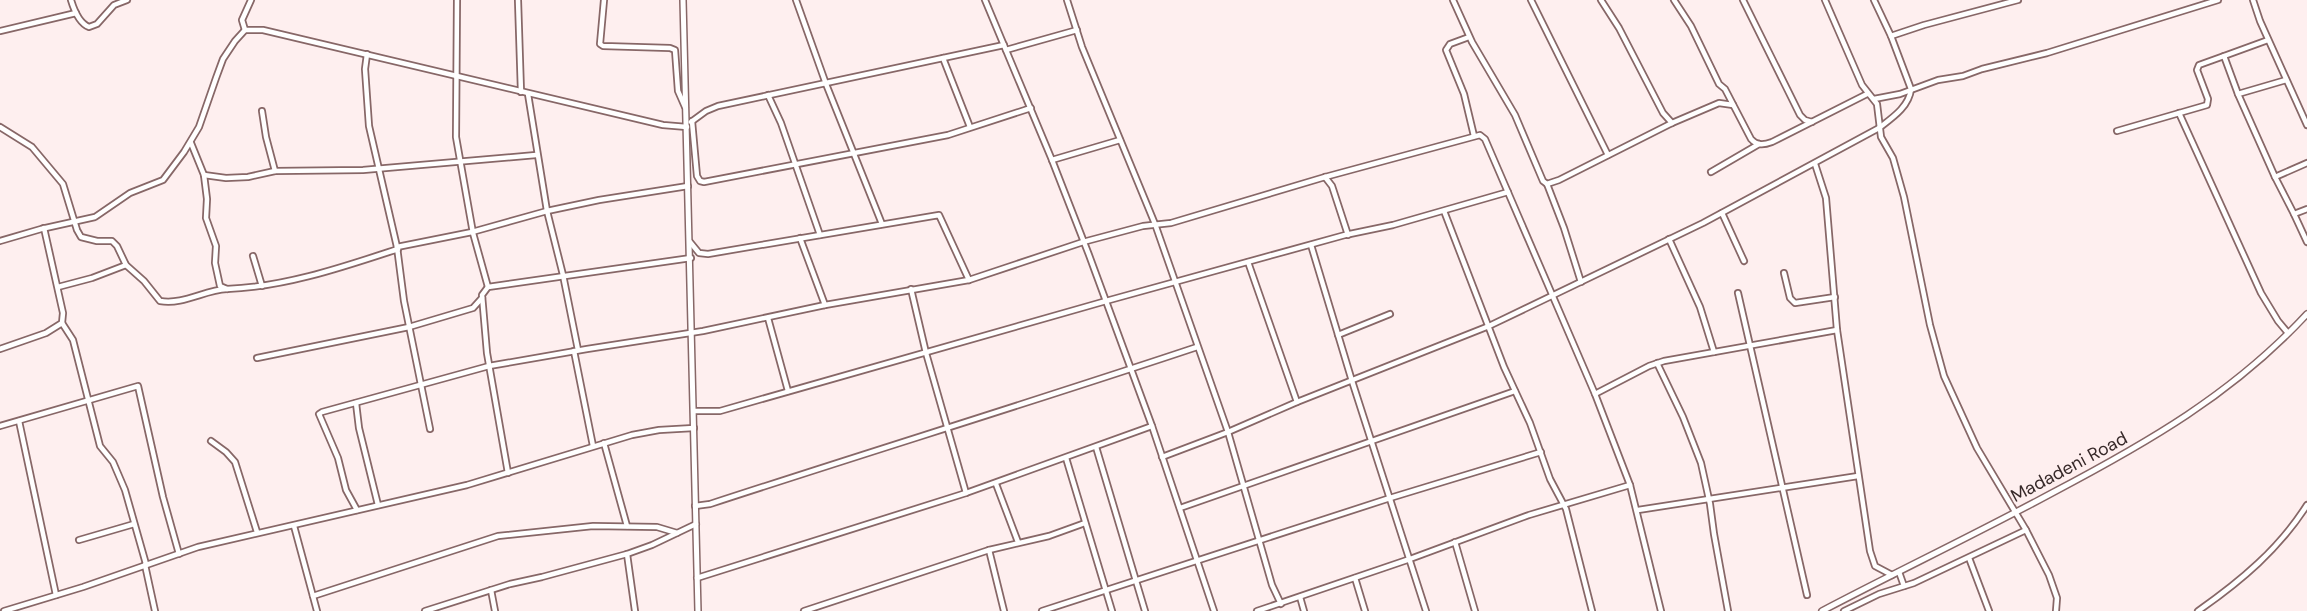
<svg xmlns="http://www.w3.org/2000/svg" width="2307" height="611" viewBox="0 0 2307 611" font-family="'DM Sans',sans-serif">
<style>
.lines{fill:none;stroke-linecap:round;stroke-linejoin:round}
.minor-casing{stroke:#876767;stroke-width:8}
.tertiary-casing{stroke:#876767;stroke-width:8}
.minor{stroke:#fff;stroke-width:4.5}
.tertiary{stroke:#fff;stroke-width:5}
.labels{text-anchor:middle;stroke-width:4.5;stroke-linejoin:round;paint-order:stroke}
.street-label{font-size:18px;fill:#372929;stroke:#feefef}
</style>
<rect width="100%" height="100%" fill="#feefef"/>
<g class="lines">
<defs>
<g id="minor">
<path d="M 71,0 C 74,10 79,23 89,27 L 97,24 L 114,5 L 127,0"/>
<polyline points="457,0 456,137 473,233 488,287"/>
<polyline points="518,0 521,92"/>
<polyline points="604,0 600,44 603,46 670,48 675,50 678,91 685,107"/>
<polyline points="796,0 826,84 882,224"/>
<polyline points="985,0 1052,160 1089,255 1152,426 1214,611"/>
<polyline points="1067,0 1082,47 1155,224 1228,432 1272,585 1281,604"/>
<polyline points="1453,0 1472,42 1515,115 1543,181 1547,184 1559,180 1672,123 1719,103 1733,105"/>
<polyline points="1531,0 1608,155"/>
<polyline points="1601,0 1619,28 1663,113 1672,123"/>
<path d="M 1674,0 L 1691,26 L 1719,84 L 1725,89 L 1751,139 C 1757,146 1764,145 1772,142 L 1867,94"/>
<polyline points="1743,0 1800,115 1805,120 1812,122"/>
<polyline points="1825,0 1862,85 1877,104 1881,137 1893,158 1904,197 1930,325 1944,376 1977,448 2026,530 2049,575 2057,598 2056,611"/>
<polyline points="2253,0 2260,21 2307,125"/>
<polyline points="245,30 242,20 251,0"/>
<polyline points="0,31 76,13"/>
<polyline points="1891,36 1924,25 2018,0"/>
<polyline points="1469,37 1450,44 1446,50 1464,94 1474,136"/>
<polyline points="1006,50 1077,30"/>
<polyline points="367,54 365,69 369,126 397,247 404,301 430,429"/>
<polyline points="943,58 970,127"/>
<polyline points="528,94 547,211 563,275 578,350"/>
<polyline points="2238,94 2224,56 2268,40"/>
<polyline points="768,95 781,123 820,235"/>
<polyline points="1874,99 1900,94 1938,80 1963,76 1982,69 2047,53 2218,0"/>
<polyline points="262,111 266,137 275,171"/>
<polyline points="2179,113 2261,293 2278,321 2288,333"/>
<polyline points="692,121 697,176 700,181 704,182 948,135 1031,108"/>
<polyline points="691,122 706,111 718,106 1004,45"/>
<path d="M 0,127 L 32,147 L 63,184 L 77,230 L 81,237 L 97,241 L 112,241 L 117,246 L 126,265 L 144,281 L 160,301 C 184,305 204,290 227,289 C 285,287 343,267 398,249"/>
<polyline points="2117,131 2207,105 2208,99 2197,70 2199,65 2224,56"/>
<polyline points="191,143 204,175 207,199 206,218 216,246 215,263 220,286 227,289"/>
<polyline points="1052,160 1120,140"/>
<polyline points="1815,164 1826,198 1837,330 1870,551 1875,566 1892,575"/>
<polyline points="1711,172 1759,144"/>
<polyline points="204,175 226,178 248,177 275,171 363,170 536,155"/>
<polyline points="1325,177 1332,186 1348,235"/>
<polyline points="2275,177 2238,94 2286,80"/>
<polyline points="1547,184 1564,228 1581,282"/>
<polyline points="2307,209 2294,214 2307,242"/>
<polyline points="1444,211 1504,367 1530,423 1550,479 1566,509 1592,611"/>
<polyline points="1722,213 1744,261"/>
<polyline points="2294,214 2275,177 2307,163"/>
<polyline points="800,238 825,305"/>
<polyline points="1669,239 1700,307 1714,352"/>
<polyline points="0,241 41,229 95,217 130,193 163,180 184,152 199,127 216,78 223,59 235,41 245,30 263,30 663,125 687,127"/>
<polyline points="690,242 699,253 708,254 939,215 969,280"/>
<polyline points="1311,245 1352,381 1426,611"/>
<polyline points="397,247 472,232 547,211 599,200 688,186"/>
<polyline points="253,256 262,286"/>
<polyline points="1248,262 1297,402"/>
<polyline points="1784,273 1790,298 1795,303 1835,297"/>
<polyline points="58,287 92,278 126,265"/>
<polyline points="911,289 926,353 966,493"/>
<polyline points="1738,293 1807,595"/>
<polyline points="768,318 788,391"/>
<polyline points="62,323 73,340 100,446 113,462 125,490 146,564"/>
<polyline points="1338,335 1390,314"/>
<polyline points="0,349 46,333 62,323 63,313 44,228"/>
<polyline points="574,351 593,446"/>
<polyline points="257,358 409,327 473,308 482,298"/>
<polyline points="1657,363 1683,417 1701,463 1710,504 1714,534 1728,611"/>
<polyline points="1595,394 1649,366 1664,361 1837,330"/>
<polyline points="356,403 359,428 378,505"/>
<polyline points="694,411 720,411 1106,301 1345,235 1393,225 1508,192"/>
<polyline points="19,421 56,595"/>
<polyline points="0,426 138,386 163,497 179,554"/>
<polyline points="211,441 226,452 235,462 257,532"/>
<polyline points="604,443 627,526"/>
<polyline points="1096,447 1145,611"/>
<path d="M 1162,457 L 1228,432 L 1297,402 L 1489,326 L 1703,223 L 1879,128 C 1892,118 1909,107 1911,89 L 1891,36 L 1874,0"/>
<polyline points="1066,458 1112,611"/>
<polyline points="508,473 487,353 482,295 488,287 691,258"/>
<polyline points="996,484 1018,542"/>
<path d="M 695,506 L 710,504 C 872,451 1035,401 1197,347"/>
<polyline points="1180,508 1515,391"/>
<polyline points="357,510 346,490 338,458 319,414 322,412 489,366 587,349 703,331 825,305 969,280 1083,242 1143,226 1171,223 1325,177 1480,135 1485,139 1595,394 1630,485 1661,611"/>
<polyline points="1638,510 1858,476"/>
<polyline points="294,526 317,611"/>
<polyline points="79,540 134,524"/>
<polyline points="1455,542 1475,611"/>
<polyline points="989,550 1004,611"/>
<polyline points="627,554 635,611"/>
<polyline points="1969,558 1989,611"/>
<polyline points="145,565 155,611"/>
<polyline points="1899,572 1904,586"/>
<polyline points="697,578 966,493 1152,426"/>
<polyline points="1355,578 1365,611"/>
<polyline points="491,590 495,611"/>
<polyline points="313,596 498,536 593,526 657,527 677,533"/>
<polyline points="1300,597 1304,611"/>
<polyline points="4,611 83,587 198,547 467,485 632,435 659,430 694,428"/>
<polyline points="425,611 510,584 542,577 627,554 652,545 696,524"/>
<polyline points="804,611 989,550 1049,536 1085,523"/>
<polyline points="1042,611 1390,498 1541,452"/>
<polyline points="1257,611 1410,559 1529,515 1630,485"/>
<polyline points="1844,611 1879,594 1914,583 2026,530"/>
<path d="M 2198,611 C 2241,581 2279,549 2307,505"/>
</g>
<g id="tertiary">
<polyline points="683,0 698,611"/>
<path d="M 1822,611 C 1898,571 1976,534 2052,493 C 2147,443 2233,394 2307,314"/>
</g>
</defs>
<use href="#minor" class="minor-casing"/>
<use href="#tertiary" class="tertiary-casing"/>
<use href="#minor" class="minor"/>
<use href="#tertiary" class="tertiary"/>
</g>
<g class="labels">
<g class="street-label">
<text transform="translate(2069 467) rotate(-28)" y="6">Madadeni Road</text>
</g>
</g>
</svg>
